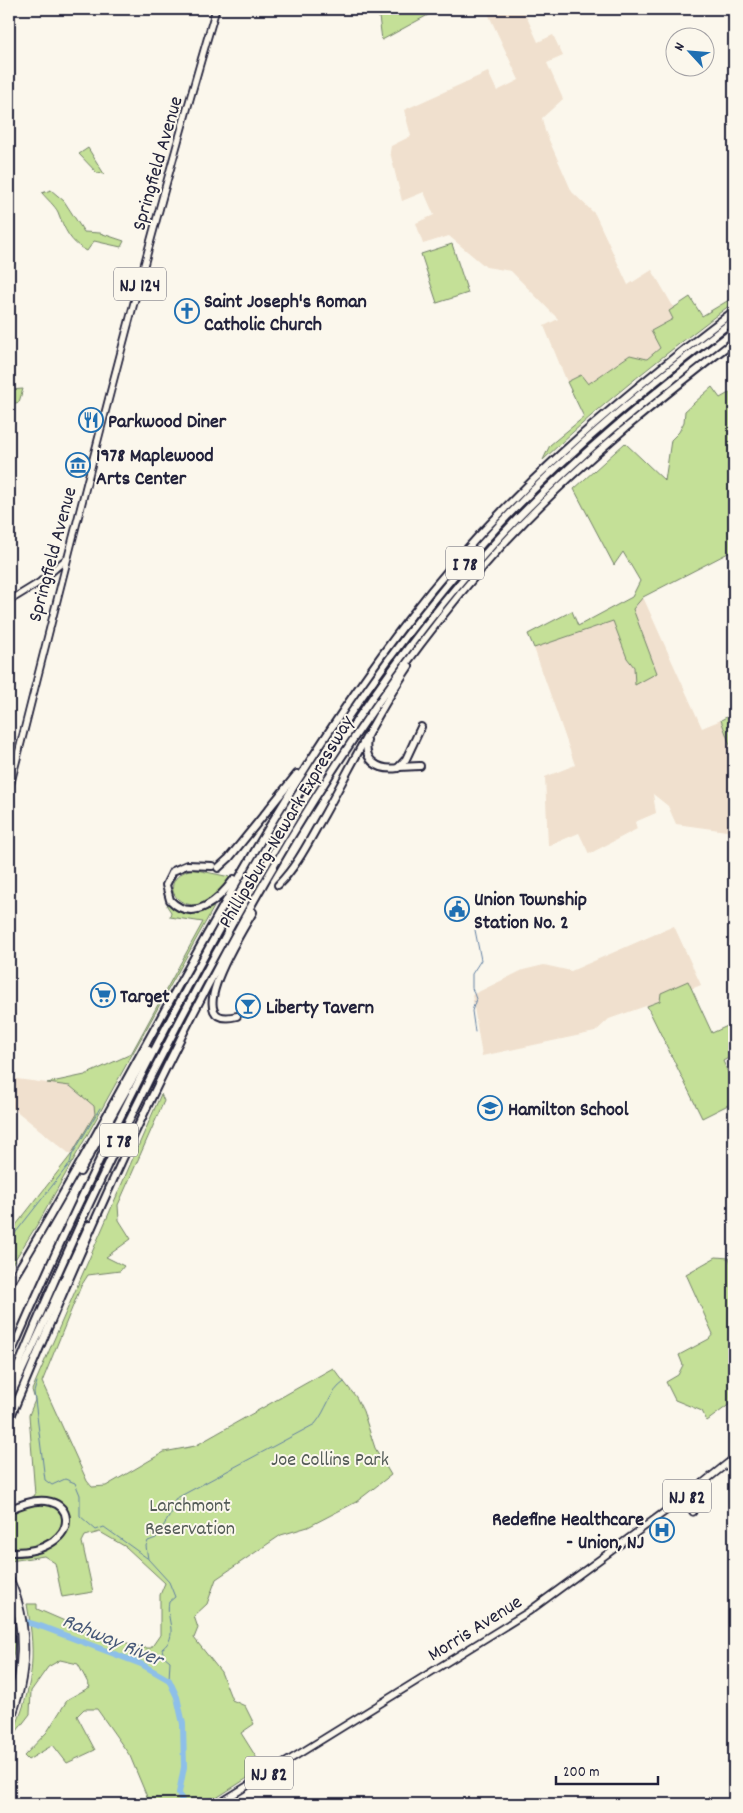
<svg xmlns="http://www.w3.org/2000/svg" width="743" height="1813" viewBox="0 0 743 1813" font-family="Dekko,sans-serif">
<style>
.built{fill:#f0e0ce}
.green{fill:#c4e097;stroke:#738169}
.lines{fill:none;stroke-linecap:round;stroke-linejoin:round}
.stream{stroke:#6280a3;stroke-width:1}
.river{stroke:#8dbfe9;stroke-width:6}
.primary-casing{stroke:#22223b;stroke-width:9}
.motorway-casing{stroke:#22223b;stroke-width:10}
.primary{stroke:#fbf7ec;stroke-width:5.5}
.motorway{stroke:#fbf7ec;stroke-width:6}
.labels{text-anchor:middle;stroke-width:4;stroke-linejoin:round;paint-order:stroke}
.shield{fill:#fbf7ec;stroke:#636270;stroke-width:1}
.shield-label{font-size:19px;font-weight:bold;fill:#22223b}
.street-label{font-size:20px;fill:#22223b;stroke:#fbf7ec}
.poi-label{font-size:20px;font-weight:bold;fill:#22223b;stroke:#fbf7ec;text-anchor:start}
.park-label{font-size:20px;fill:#535b57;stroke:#fbf7ec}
.water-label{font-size:21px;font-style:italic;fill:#475978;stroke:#fbf7ec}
</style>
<rect width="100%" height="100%" fill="#fbf7ec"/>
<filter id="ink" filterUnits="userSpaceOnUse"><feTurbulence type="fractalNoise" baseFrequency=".02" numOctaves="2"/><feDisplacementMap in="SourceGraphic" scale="10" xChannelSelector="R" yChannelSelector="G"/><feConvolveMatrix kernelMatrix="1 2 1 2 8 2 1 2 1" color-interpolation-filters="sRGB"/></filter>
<g filter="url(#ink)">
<g class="built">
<polygon points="486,9 523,9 538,42 553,35 563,56 547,63 563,99 542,118 545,131 572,192 595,214 628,285 652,270 674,308 669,311 673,319 651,331 660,348 647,359 630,355 588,384 581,375 567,382 544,326 558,319 511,271 486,267 449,236 423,244 416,223 434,215 424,192 402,201 390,152 391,146 411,136 404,110 488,72 497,91 519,80"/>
<polygon points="643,597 702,728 721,720 734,756 734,832 676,824 668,806 653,794 656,813 635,822 637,829 589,854 579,833 548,846 545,777 575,765 534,648 613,621 627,658 634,667 635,684 657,673 633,610"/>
<polygon points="674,926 701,985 691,989 688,981 660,1001 609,1019 595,1032 482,1056 472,995 523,970 544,965 571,971"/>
<polygon points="9,1078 70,1086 94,1106 96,1114 71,1155 9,1105"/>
</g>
<g class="green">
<polygon points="378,9 439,9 382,40"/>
<polygon points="88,148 104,174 97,173 79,154"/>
<path d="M 51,190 L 64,201 L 84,232 L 100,233 L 124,241 L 121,247 L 94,241 L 87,251 C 70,243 64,228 58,212 C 55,206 47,199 42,193 Z"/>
<polygon points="452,244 468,293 437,303 421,254"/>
<path d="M 690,297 L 702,316 L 734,297 L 734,302 C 668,352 603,402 543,460 L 550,445 L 584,417 L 567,382 L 581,375 L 588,384 L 630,355 L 647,359 L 660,348 L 651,331 L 673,319 L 669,311 Z"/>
<polygon points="712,387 720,398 734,390 734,550 643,597 633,609 657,673 635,685 634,667 627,658 613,621 534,648 528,634 572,611 578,626 632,597 640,581 623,552 614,565 574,489 625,443 665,481 671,440 679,432 684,422 685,411"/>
<polygon points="23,389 19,402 9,405 9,390"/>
<polygon points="734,713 734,756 721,720"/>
<path d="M 192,869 L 230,877 C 196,937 144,883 192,869 Z"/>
<path d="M 169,901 C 182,916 198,915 214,907 L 40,1220 L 9,1269 L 9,1234 L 71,1155 L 95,1114 L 94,1106 L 70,1086 L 47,1083 L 85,1075 L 131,1054 L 203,922 L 170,917 L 171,912 L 167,906 Z"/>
<polygon points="688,981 712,1033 734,1023 734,1055 723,1061 734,1086 734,1102 702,1118 647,1006 660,1001 661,993"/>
<path d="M 161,1094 L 164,1101 L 118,1205 L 119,1220 L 131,1239 L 106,1257 L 124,1266 L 120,1271 L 88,1275 L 81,1286 L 42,1382 L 87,1481 L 92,1487 L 106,1486 L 164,1452 L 195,1446 L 333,1368 L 356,1397 L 363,1411 L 375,1448 L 391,1475 L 356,1502 L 308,1527 L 281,1535 L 216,1579 L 207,1604 L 194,1616 L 198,1628 L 194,1638 L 221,1672 L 232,1700 L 245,1706 L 254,1724 L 241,1733 L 263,1768 L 207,1804 L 150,1804 L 130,1756 L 97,1709 L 84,1709 L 77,1716 L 95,1750 L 67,1763 L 53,1745 L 28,1760 L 24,1756 L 47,1732 L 68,1699 L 90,1687 L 78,1664 L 60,1660 L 48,1667 L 31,1691 L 30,1714 L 10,1740 C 33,1688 37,1660 27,1604 L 37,1604 L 37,1609 L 90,1632 L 144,1648 L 151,1648 L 160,1635 L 160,1595 L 165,1583 L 126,1547 L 100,1532 L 85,1536 L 82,1542 L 93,1592 L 62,1597 L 55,1563 L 44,1556 L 10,1561 L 9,1515 L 35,1495 L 29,1415 L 35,1400 L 32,1390 Z"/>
<polygon points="716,1257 729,1258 732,1264 734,1263 734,1401 707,1421 702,1411 675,1400 666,1382 678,1375 683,1365 679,1355 709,1339 713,1334 686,1274"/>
<polygon points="9,1624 14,1626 15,1643 9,1682"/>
</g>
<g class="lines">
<g class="stream">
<polyline points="475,1032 472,1011 476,999 472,988 472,974 481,960 475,930"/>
<polyline points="9,1241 70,1163 72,1155 100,1108"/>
<polyline points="37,1382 34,1392 45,1480 52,1485 65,1479 75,1483 80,1495 80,1516 96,1530 104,1527 147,1558"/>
<path d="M 169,1680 L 170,1661 L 164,1656 L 162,1649 C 180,1635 165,1620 169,1602 L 175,1597 L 169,1582 L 148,1559 L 146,1546 L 148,1541 L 156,1538 L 172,1512 L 175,1499 L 315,1424 C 327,1410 329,1392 344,1382"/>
</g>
<polyline class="river" points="9,1617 43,1627 141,1664 169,1680 177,1697 183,1724 184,1767 179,1793 183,1804"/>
<defs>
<g id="primary">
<polyline points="9,601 40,582 65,560"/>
<path d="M 9,790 C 75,529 140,267 216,9"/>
<polyline points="679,1502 688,1503 693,1512"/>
<path d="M 9,1577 C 31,1623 29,1677 9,1724"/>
<path d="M 9,1587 C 26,1626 23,1672 9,1711"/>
<polyline points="218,1804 528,1612 689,1494 734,1458"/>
</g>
<g id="motorway">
<path d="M 367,740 C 363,761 379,771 398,768 L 406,759 L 421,727"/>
<polyline points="399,767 420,766"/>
<path d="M 212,866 L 187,865 L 173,871 L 166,885 L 170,900 C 193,924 219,900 234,879"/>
<polyline points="218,868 229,858 297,774"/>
<path d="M 278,885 C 298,865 310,839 324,815 C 352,765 377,713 409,666"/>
<path d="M 237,1016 C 178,1031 243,930 253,912"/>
<polyline points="80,1172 149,1050"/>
<path d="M 9,1285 C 46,1226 79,1165 113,1104 C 205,938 293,770 408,620 C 500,499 614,402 734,311"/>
<path d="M 9,1358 C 73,1210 143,1065 222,924 C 302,781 389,643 501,523 C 572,447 652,383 734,320"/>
<path d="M 9,1388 C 74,1229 148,1074 232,924 C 309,787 393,654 499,538 C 570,461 651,395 734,331"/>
<polyline points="9,1399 89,1225"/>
<path d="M 9,1421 C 92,1221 179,1023 291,837 C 354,733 423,632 505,542 C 574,467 654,403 734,341"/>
<path d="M 9,1510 C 81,1474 89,1555 9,1552"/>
</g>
</defs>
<use href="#primary" class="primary-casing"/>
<use href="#motorway" class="motorway-casing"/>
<use href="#primary" class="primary"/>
<use href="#motorway" class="motorway"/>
</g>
</g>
<defs>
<symbol id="church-ring" viewBox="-11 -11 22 22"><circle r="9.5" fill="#fbf7ec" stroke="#1f6fb2" stroke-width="1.5"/><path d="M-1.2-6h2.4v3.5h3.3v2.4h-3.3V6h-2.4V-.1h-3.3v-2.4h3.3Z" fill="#1f6fb2"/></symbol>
<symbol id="restaurant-ring" viewBox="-11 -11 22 22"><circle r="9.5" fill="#fbf7ec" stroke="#1f6fb2" stroke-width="1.5"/><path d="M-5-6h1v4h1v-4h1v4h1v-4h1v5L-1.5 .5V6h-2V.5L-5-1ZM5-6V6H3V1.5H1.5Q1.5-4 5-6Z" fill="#1f6fb2"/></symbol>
<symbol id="museum-ring" viewBox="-11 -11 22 22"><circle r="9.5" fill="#fbf7ec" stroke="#1f6fb2" stroke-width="1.5"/><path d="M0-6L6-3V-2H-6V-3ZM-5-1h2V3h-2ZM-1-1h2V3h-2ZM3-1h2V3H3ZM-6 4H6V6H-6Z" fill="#1f6fb2"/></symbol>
<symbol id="civic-ring" viewBox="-11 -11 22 22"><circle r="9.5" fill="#fbf7ec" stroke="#1f6fb2" stroke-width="1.5"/><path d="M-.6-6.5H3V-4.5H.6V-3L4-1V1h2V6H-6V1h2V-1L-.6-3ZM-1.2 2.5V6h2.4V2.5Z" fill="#1f6fb2"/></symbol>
<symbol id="supermarket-ring" viewBox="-11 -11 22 22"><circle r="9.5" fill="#fbf7ec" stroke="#1f6fb2" stroke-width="1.5"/><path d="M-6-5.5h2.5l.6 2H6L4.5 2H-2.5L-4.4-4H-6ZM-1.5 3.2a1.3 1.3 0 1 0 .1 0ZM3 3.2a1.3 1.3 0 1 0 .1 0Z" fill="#1f6fb2"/></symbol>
<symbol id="bar-ring" viewBox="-11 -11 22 22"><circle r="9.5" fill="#fbf7ec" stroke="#1f6fb2" stroke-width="1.5"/><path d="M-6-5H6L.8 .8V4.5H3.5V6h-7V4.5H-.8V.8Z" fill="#1f6fb2"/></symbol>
<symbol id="school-ring" viewBox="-11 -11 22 22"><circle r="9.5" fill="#fbf7ec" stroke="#1f6fb2" stroke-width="1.5"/><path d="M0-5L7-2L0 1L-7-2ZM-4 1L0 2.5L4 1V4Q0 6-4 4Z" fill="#1f6fb2"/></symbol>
<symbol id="hospital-ring" viewBox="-11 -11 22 22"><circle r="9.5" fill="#fbf7ec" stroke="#1f6fb2" stroke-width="1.5"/><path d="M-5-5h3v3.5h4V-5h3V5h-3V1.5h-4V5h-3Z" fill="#1f6fb2"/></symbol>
</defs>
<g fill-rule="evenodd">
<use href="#church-ring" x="173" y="297" width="28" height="28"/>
<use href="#restaurant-ring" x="77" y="406" width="28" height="28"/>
<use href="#museum-ring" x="64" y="451" width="28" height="28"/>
<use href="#civic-ring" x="443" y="895" width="28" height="28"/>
<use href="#supermarket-ring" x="89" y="981" width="28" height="28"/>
<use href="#bar-ring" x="234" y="992" width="28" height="28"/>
<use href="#school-ring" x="476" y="1094" width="28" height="28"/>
<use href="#hospital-ring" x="648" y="1516" width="28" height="28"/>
</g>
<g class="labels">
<g class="shield">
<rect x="114" y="267.5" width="52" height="33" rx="4"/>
<rect x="446" y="546.5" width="38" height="33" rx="4"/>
<rect x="100" y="1123.5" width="38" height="33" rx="4"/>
<rect x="663" y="1479.5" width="48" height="33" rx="4"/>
<rect x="245" y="1756.5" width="48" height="33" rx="4"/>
</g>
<g class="shield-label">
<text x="140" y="291">NJ 124</text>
<text x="465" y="570">I 78</text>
<text x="119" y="1147">I 78</text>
<text x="687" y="1503">NJ 82</text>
<text x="269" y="1780">NJ 82</text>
</g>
<g class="street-label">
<text transform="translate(156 163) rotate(-74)" y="7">Springfield Avenue</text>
<text transform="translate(51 554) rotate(-75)" y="7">Springfield Avenue</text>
<text transform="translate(285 821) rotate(-59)" y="7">Phillipsburg-Newark Expressway</text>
<text transform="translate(474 1627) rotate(-32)" y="7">Morris Avenue</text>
</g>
<g class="poi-label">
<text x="204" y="307">Saint Joseph's Roman<tspan x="204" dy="23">Catholic Church</tspan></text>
<text x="108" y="427">Parkwood Diner</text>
<text x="96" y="461">1978 Maplewood<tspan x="96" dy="23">Arts Center</tspan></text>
<text x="474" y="905">Union Township<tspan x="474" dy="23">Station No. 2</tspan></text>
<text x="120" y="1002">Target</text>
<text x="266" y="1013">Liberty Tavern</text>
<text x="508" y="1115">Hamilton School</text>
<text x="644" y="1525" text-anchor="end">Redefine Healthcare<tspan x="644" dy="23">- Union, NJ</tspan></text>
</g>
<g class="park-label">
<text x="330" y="1465">Joe Collins Park</text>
<text x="190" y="1511">Larchmont<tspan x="190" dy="23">Reservation</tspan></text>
</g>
<g class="water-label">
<text transform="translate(113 1639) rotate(23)" y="7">Rahway River</text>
</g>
</g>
<rect width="743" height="1813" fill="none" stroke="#fbf7ec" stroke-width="30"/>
<rect x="15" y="15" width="713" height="1783" fill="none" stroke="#22223b" stroke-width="2" filter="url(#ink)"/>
<g transform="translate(690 52) rotate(296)"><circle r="24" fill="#fbf7ec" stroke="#a4a2a5"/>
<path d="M0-4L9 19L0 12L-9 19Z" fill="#1f6fb2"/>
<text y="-8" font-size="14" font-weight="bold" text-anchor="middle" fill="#22223b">N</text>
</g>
<path d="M556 1776v8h102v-8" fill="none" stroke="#22223b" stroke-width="2.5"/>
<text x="563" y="1776" font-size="15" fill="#22223b" stroke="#fbf7ec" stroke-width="4" paint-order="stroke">200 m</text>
</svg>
